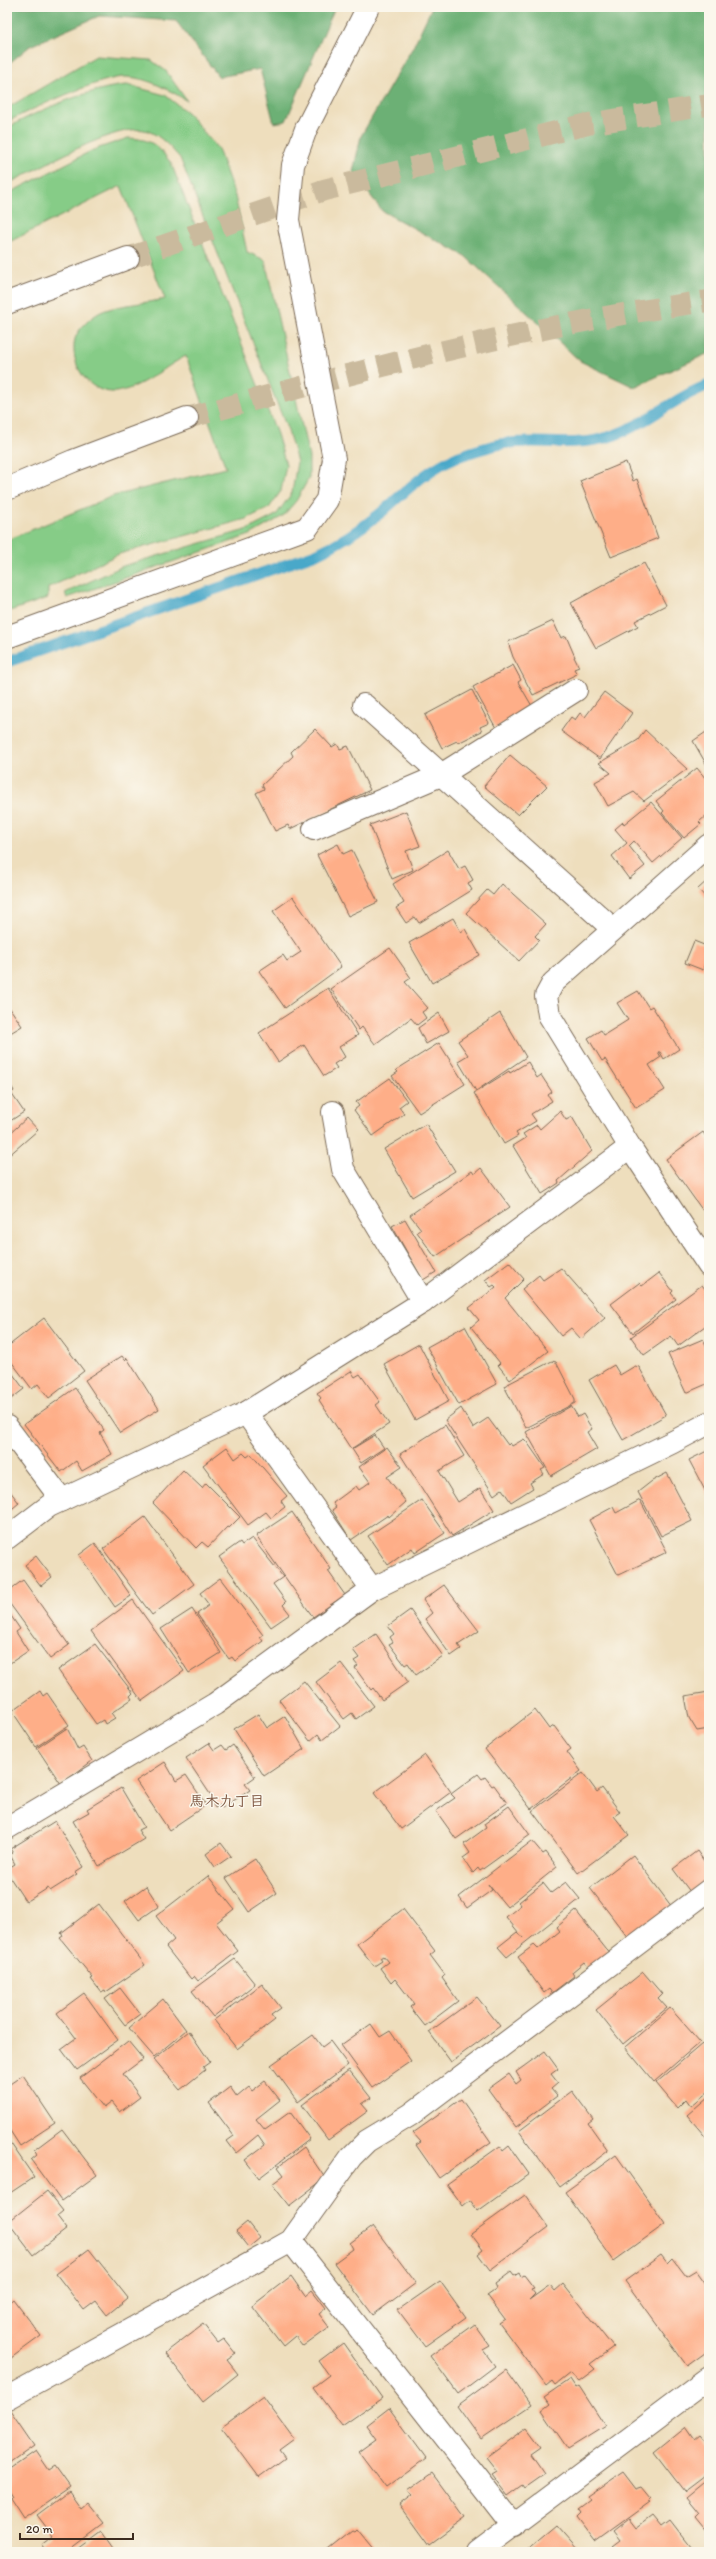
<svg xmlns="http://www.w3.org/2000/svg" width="716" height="2559" viewBox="0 0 716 2559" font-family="Itim,'Klee One',sans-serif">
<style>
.green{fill:#86cc87;stroke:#607b52}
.forest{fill:#6cb074;stroke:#546d49}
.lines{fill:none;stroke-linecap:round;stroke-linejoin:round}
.stream{stroke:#4aa8c9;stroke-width:11}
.building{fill:#feae88}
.highway-tunnel{stroke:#caba9d;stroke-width:22;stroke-dasharray:22 11;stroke-linecap:butt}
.minor-casing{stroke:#7a6956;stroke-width:24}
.highway-casing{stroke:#7a6956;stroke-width:24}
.minor{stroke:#fff;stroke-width:22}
.highway{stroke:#fff;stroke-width:22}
.labels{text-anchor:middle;stroke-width:3;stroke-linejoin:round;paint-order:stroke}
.neighbourhood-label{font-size:15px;font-weight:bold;fill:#7f5843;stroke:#fbf7ec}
</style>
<rect width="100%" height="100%" fill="#fbf7ec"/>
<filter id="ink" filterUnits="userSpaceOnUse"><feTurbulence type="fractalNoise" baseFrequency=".025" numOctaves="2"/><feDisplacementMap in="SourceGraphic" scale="8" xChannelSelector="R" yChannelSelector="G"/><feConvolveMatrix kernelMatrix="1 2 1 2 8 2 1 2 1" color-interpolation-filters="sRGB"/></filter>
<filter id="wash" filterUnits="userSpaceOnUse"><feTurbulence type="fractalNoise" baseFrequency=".012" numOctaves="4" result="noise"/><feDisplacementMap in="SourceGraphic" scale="16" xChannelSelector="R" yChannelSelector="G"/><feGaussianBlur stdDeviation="0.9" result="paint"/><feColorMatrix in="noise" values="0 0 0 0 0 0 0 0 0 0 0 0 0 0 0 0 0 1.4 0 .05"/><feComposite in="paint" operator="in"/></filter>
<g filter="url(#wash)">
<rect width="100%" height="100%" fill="#eedebd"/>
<g class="green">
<path d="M 96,56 L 151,60 L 166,71 L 187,101 C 170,90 148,78 127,77 C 105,75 29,110 7,122 L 7,108 Z"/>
<path d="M 128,85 L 165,95 L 188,113 L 218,149 L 235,196 L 247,252 L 265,260 L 309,457 L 309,478 L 296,501 L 283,516 L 250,535 L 67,598 L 65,593 L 123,566 L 249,529 L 276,515 L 292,493 L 297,462 L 288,431 L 180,158 C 171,148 161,136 148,131 C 120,120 35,171 7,184 L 7,128 C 39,110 93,87 128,85 Z"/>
<path d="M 128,138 C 152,139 157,145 171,163 L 277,434 L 286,465 L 281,491 L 269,508 L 246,519 L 119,554 L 48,588 L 48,598 L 7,612 L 7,540 L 113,496 L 226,468 L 186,356 C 164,367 140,389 116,392 C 88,394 69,364 75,339 C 77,330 91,317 99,313 C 113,305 148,303 165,299 L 121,186 L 7,243 L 7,194 L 93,150 Z"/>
</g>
<g class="forest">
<polygon points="7,7 335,7 286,121 274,123 260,69 219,77 176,21 99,16 30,46 7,65"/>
<polygon points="432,7 709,7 709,353 634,387 580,361 465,256 382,211 353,172 361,136 413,47"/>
</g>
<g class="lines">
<path class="stream" d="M 7,662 L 316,554 C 340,543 361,529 382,512 C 406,491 427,469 457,457 C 471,452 487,447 501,444 C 534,438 568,447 601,439 C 641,430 671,398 709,385"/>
</g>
<g id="blocks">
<g class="building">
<polygon points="626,462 633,481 637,479 658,538 611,557 580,481"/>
<polygon points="644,563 666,605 635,621 638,626 596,648 571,603"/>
<polygon points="553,621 561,638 566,636 575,657 574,657 579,667 574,669 577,674 533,695 513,657 508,642"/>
<polygon points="513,665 521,680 518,682 532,706 496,728 473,687"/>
<polygon points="472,690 489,723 480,727 482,731 458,743 457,741 442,748 425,715"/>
<polygon points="604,692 632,713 600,759 561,731 571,717 575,720 580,713 585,717"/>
<polygon points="315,729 332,747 337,744 340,749 348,746 370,790 290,829 288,825 275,831 256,793 264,789 262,785 293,756 291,752"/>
<polygon points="645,730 687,769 644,801 634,792 608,806 595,782 611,773 599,763 638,740"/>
<polygon points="709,730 709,769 693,741"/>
<polygon points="510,755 547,786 518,815 484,786"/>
<polygon points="697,768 706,779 709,778 709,813 699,822 701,824 684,838 662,813 664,811 656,801"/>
<polygon points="651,802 682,838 653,863 634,841 629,846 645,866 629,879 612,856 627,843 615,829 623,822 624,824"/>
<polygon points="406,811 420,846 406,851 413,870 392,879 370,825"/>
<polygon points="338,844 343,854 352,850 378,902 348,916 317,855"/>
<polygon points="448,850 459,869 465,866 473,880 468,883 472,890 419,923 415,917 406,923 396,908 404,903 393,884"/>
<polygon points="709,879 709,901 698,889"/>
<polygon points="502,884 546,924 535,936 539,940 519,961 466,913 487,890 493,895"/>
<polygon points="293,897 341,967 285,1008 259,971 283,955 287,961 301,952 273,911"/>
<polygon points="453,918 461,932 465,929 480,955 432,983 409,943"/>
<polygon points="694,941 709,947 703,970 685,963"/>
<polygon points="390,948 411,978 405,982 428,1008 422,1012 426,1018 417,1025 411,1018 375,1044 362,1027 359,1030 331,989"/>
<polygon points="328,988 358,1035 339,1047 345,1057 334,1064 337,1068 324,1076 304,1045 278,1062 259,1033"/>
<polygon points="638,991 649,1008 652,1006 679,1049 664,1059 660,1052 658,1052 661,1057 649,1065 665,1090 636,1108 605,1059 602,1061 588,1038 601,1030 604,1035 628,1020 617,1003"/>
<polygon points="7,1004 22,1026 7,1035"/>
<polygon points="439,1013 449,1031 426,1044 418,1028"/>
<polygon points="500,1013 526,1057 476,1091 458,1061 468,1055 458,1041"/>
<polygon points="439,1043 465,1084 419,1113 392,1076 398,1072 396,1070"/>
<polygon points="528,1062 537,1078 541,1075 552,1092 548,1095 552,1101 531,1114 536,1121 516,1133 518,1136 504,1144 474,1093 509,1071 510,1073"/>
<polygon points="390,1078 407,1101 399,1107 404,1114 373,1136 354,1110 359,1106 356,1102"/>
<polygon points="7,1079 14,1091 11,1093 24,1112 7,1123"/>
<polygon points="560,1111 566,1120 572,1117 592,1151 558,1181 559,1183 542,1194 513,1146 526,1138 523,1134 537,1125 540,1129"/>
<polygon points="27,1118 38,1130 7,1157 7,1136"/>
<polygon points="426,1124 455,1171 412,1197 384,1149"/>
<polygon points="703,1132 709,1141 709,1206 703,1211 666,1159"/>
<polygon points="481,1168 510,1207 435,1257 417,1232 421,1229 410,1215 472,1171 474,1174"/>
<polygon points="405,1219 436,1272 423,1280 392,1226"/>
<polygon points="509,1262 524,1279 505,1298 548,1351 510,1380 498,1365 500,1363 471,1327 479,1320 469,1308 496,1287 494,1285 491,1287 485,1280"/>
<polygon points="561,1268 605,1318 581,1339 571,1328 561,1336 522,1289 539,1275 543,1280"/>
<polygon points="659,1273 673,1291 671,1293 676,1299 633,1333 611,1304 639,1283 642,1286"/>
<polygon points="702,1285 709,1294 709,1323 678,1346 671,1336 644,1355 631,1337"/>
<polygon points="44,1318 84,1371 49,1398 38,1384 32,1389 7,1356 7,1347"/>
<polygon points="465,1326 497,1384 459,1405 427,1347"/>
<polygon points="703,1339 709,1351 709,1383 686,1393 668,1354"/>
<polygon points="419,1344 449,1401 415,1420 384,1364"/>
<polygon points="122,1356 125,1360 127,1358 159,1409 120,1433 85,1380"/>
<polygon points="552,1361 556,1362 575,1399 575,1403 526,1428 504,1386"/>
<polygon points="614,1365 620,1375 635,1366 639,1367 666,1415 623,1440 589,1380"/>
<polygon points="7,1366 24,1389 7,1402"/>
<polygon points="351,1371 355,1377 360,1374 380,1402 376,1405 389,1424 351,1449 319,1400 321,1398 317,1393"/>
<polygon points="75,1388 104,1430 100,1433 112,1454 82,1471 76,1461 61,1472 24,1424"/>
<polygon points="571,1406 578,1417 583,1414 592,1429 587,1432 597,1449 551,1476 526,1432"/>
<polygon points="461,1408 473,1428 488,1418 508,1445 510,1443 512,1446 524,1439 527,1442 545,1468 541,1470 544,1474 530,1483 533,1488 511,1502 502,1489 494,1495 445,1420"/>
<polygon points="445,1425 464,1456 439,1471 458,1502 480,1488 494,1510 452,1536 400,1454"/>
<polygon points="375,1435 384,1448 361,1463 352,1449"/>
<polygon points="227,1447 235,1459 243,1453 247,1457 251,1454 287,1496 281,1501 285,1507 271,1518 266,1512 248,1525 203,1465"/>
<polygon points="387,1447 402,1467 387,1477 406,1502 389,1517 388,1515 351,1540 332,1510 336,1507 333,1503 356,1486 359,1490 370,1482 359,1467"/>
<polygon points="709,1450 709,1498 689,1460"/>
<polygon points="183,1470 202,1488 206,1483 240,1517 229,1528 227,1527 208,1547 202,1542 196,1548 153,1503"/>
<polygon points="667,1473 692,1521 661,1536 638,1492 652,1481"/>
<polygon points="7,1487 19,1503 7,1513"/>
<polygon points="422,1500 445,1533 415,1553 412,1548 388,1565 368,1536"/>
<polygon points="640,1500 667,1552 618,1575 589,1520 613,1507 616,1513"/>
<polygon points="292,1512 331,1569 328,1571 345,1595 313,1617 256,1536"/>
<polygon points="145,1517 194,1584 152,1615 103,1549"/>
<polygon points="252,1538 283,1577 273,1584 286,1602 283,1605 290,1614 271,1627 219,1557 240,1542 242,1545"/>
<polygon points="95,1543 131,1596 115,1607 79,1555"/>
<polygon points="36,1556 52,1577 41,1586 25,1565"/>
<polygon points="220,1578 263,1635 260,1637 263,1641 235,1661 232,1657 229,1659 197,1614 209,1605 200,1593"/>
<polygon points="23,1580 69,1645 50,1659 7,1600 7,1592"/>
<polygon points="444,1585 479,1631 458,1645 461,1649 451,1656 425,1619 432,1613 423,1600"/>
<polygon points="133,1600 184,1671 142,1701 91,1631"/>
<polygon points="192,1609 221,1653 189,1673 161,1629"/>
<polygon points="7,1610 20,1629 16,1632 28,1651 7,1665"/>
<polygon points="410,1610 443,1656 416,1675 408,1663 405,1665 389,1644 393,1642 390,1637 394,1634 388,1626"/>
<polygon points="376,1634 408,1682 382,1700 373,1688 371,1690 355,1668 358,1666 354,1661 359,1658 353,1650"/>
<polygon points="95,1644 133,1693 130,1696 132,1699 111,1713 115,1718 105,1724 103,1720 96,1724 58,1670"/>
<polygon points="341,1663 374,1706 356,1719 352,1713 344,1719 316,1682"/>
<polygon points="304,1681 340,1726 322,1740 318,1734 310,1741 279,1700"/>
<polygon points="40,1691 43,1696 47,1693 69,1725 36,1747 12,1711"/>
<polygon points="709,1692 709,1729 697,1731 689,1718 685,1696"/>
<polygon points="535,1710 549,1729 554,1726 571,1749 567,1752 581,1771 531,1809 485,1749"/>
<polygon points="258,1714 267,1728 285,1716 304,1749 264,1776 234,1729"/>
<polygon points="67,1728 78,1750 83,1747 92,1761 61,1784 37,1748"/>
<polygon points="209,1743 214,1750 222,1745 226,1750 233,1745 255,1777 245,1784 250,1790 222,1808 220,1805 215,1808 210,1799 212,1797 186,1758"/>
<polygon points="425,1755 451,1792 401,1829 374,1793"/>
<polygon points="165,1762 176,1781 186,1775 206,1805 169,1830 136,1781"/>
<polygon points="583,1773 597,1792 602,1788 620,1812 614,1816 629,1835 578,1873 532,1811"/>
<polygon points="478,1774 482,1779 485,1777 492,1786 494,1785 507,1803 456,1839 436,1811 455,1798 451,1794"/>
<polygon points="121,1788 144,1827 138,1830 144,1839 99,1866 73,1821 89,1812 87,1809"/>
<polygon points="509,1806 530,1835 480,1871 478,1868 473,1873 463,1858 470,1853 464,1844 486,1828 484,1824"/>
<polygon points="55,1821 83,1867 75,1872 77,1874 50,1891 48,1888 26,1902 7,1873 7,1869 15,1864 10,1855 13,1853 10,1849"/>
<polygon points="532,1841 543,1854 546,1852 557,1867 507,1907 488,1884 492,1890 467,1908 459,1897"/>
<polygon points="221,1843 231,1856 215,1867 206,1854"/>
<polygon points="697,1851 709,1868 709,1879 691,1893 673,1869"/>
<polygon points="633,1855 672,1907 629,1939 590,1888"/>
<polygon points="255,1859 277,1893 249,1912 226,1878"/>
<polygon points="208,1876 234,1909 216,1923 238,1951 198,1981 194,1976 191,1979 166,1947 174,1940 156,1916"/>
<polygon points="566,1882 580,1899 507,1957 498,1947 517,1932 523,1938 506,1917 521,1905 519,1902 543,1883 551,1893"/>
<polygon points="146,1886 159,1906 139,1920 125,1901"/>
<polygon points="99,1904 145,1965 106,1992 105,1990 101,1992 91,1979 93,1978 60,1938 63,1936 61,1933"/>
<polygon points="403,1909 435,1951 430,1955 445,1975 442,1978 458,2001 425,2026 410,2007 414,2004 395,1979 391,1983 380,1968 388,1962 383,1956 380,1958 382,1961 374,1966 357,1944"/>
<polygon points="576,1911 610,1954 590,1970 584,1962 572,1972 574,1976 552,1993 549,1989 544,1993 518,1957 534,1945 538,1949 560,1931 557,1927"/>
<polygon points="235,1959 255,1984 213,2017 192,1991"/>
<polygon points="643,1972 662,1994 658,1998 667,2008 623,2044 596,2010"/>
<polygon points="262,1984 281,2008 271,2015 275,2020 237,2049 214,2020"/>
<polygon points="120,1988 140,2014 125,2025 105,1999"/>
<polygon points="84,1993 118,2040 77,2070 61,2049 76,2038 57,2013"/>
<polygon points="477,1997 500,2026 451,2062 429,2032"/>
<polygon points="163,1999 186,2030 154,2057 129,2028"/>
<polygon points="670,2008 700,2042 654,2082 625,2047"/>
<polygon points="371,2024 380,2037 390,2031 411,2061 372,2088 341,2045"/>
<polygon points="189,2031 210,2062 203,2067 205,2070 180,2090 154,2059"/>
<polygon points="313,2035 322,2047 330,2041 348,2065 298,2102 271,2065"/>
<polygon points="128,2041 143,2059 123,2074 140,2097 120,2112 112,2102 104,2108 80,2078"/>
<polygon points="702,2044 709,2053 709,2091 691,2106 686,2099 677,2108 656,2083"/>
<polygon points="545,2051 558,2069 551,2074 558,2083 551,2089 557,2096 516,2127 488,2089 509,2074 516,2084 521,2080 516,2072"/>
<polygon points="349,2070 371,2098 362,2104 368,2111 328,2140 302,2105"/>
<polygon points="23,2075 55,2123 20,2146 7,2126 7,2086"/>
<polygon points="265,2081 280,2100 256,2119 265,2130 290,2112 310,2139 259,2178 245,2160 265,2145 258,2135 236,2153 227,2141 234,2136 209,2103 230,2087 237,2097 249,2087 252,2091"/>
<polygon points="572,2091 593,2119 588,2123 608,2151 560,2187 519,2131"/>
<polygon points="709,2096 709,2141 687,2115"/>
<polygon points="461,2099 491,2142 439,2178 416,2145 421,2142 413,2133"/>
<polygon points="62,2129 97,2175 61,2201 31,2160 37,2155 34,2150"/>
<polygon points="7,2138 34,2177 7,2195"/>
<polygon points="500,2146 503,2151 509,2146 529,2174 478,2211 470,2200 463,2206 447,2184"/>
<polygon points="304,2147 325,2178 289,2206 272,2184 284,2175 278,2167"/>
<polygon points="616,2155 665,2224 614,2261 565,2192"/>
<polygon points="47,2191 63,2211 57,2216 67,2229 33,2255 8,2222"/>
<polygon points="525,2195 548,2227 490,2270 478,2254 483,2250 471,2234"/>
<polygon points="247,2222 260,2238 249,2247 236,2231"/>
<polygon points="373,2226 416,2283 373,2315 334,2263 353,2249 350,2243"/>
<polygon points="89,2249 128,2298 107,2315 96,2301 84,2310 56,2274"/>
<polygon points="661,2255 668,2264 673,2259 686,2276 696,2270 709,2288 709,2350 687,2366 625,2281"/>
<polygon points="511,2272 514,2276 519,2273 521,2277 524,2275 534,2288 531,2289 535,2294 529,2300 550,2285 555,2291 563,2284 613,2347 590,2364 595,2369 579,2381 570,2373 555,2385 552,2381 546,2386 499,2323 505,2319 487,2295 497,2288 495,2284"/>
<polygon points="291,2276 305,2296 312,2290 326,2308 319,2314 329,2327 303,2346 295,2336 283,2346 252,2306"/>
<polygon points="440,2281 466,2317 425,2346 398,2310"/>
<polygon points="13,2299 41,2336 7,2361 7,2304"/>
<polygon points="203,2324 218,2343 224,2339 236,2354 227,2360 238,2374 203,2402 165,2353"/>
<polygon points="474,2324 490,2346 483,2350 495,2366 458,2394 430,2356"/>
<polygon points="343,2343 382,2398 342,2426 313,2387 329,2375 319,2361"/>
<polygon points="506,2370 531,2405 481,2439 457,2406"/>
<polygon points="570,2379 576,2388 579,2386 605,2426 568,2449 542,2411 550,2405 544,2397"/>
<polygon points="263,2397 294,2439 279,2450 285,2458 259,2477 222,2427"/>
<polygon points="8,2408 34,2446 7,2465 7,2409"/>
<polygon points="389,2408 426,2458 386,2488 359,2452 377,2439 367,2425"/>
<polygon points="685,2427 694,2440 699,2436 709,2448 709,2472 684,2491 654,2452"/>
<polygon points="527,2428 541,2447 531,2454 545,2474 525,2488 523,2485 508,2496 492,2475 497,2472 486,2458"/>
<polygon points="36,2451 49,2470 55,2466 70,2487 23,2519 10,2499 12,2497 7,2489 7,2471"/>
<polygon points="623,2472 636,2489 642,2487 651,2498 648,2501 650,2502 596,2541 577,2516 581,2512 578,2508 590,2499 588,2496"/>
<polygon points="432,2473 465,2518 428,2545 399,2505 412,2495 408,2490"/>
<polygon points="709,2478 709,2532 696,2516 699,2513 686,2497"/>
<polygon points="69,2491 81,2508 87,2503 104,2524 67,2552 46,2552 41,2545 53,2536 37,2515"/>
<polygon points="652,2516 661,2527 669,2521 693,2552 616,2552 617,2551 613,2546 621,2540 614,2531 629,2519 636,2528"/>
<polygon points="556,2526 579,2552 525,2552"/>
<polygon points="357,2529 376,2552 325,2552 353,2530 355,2531"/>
<polygon points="102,2532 116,2552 75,2552"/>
</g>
</g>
</g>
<g filter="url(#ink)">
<use href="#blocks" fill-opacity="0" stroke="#7a6956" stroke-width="1"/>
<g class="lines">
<g class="highway-tunnel">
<polyline points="128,258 324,190 588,124 709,105"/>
<path d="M 187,418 C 359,371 532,324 709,301"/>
</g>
<defs>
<g id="minor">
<polyline points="7,637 307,528 327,500 334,459 288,220 293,165 306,129 368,7"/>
<polyline points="364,705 613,929"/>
<polyline points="314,829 441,775 576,690"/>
<polyline points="709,845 553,983 546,996 549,1015 630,1147 709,1266"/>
<polyline points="333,1112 343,1169 423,1302"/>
<polyline points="246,1413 372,1589"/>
<polyline points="7,1427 62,1500"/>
<polyline points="7,1538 49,1506 246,1413 423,1302 630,1147"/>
<polyline points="7,1828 215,1704 372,1589 673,1442 709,1423"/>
<polyline points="291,2241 514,2526"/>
<polyline points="7,2398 291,2241 351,2157 367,2141 410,2115 709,1890"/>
<polyline points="477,2552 709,2378"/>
</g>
<g id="highway">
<polyline points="7,303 128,258"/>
<polyline points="7,489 73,461 187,418"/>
</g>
</defs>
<use href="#minor" class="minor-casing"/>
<use href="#highway" class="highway-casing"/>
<use href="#minor" class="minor"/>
<use href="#highway" class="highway"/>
</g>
</g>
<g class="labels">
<g class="neighbourhood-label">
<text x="227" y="1806">馬木九丁目</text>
</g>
</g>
<rect width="716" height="2559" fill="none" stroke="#fbf7ec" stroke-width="24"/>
<path d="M20 2533v6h113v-6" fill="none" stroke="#3b2a1e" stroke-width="2"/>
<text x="26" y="2533" font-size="12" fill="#3b2a1e" stroke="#fbf7ec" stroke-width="3" paint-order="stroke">20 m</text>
</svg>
